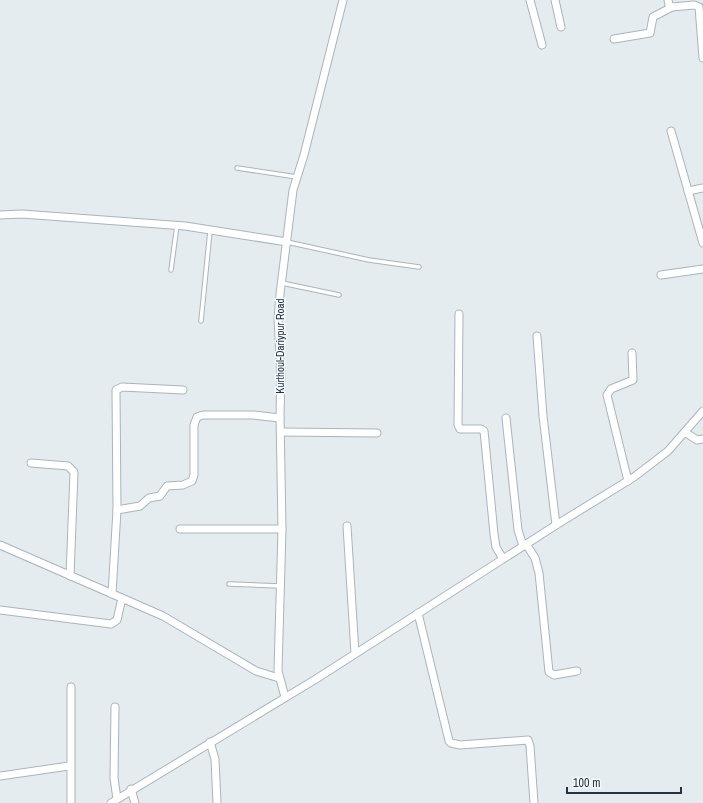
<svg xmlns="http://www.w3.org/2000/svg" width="703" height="803" viewBox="0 0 703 803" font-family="'Archivo Narrow',sans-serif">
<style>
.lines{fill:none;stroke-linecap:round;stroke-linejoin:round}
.lane-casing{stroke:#aab4bb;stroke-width:5.5}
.street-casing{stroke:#aab4bb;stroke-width:9}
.lane{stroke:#fff;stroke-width:3.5}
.street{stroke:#fff;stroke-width:7}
.labels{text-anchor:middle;stroke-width:3;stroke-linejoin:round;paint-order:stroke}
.street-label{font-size:11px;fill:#223342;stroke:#f5f9fb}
</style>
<rect width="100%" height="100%" fill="#e4ecef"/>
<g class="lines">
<defs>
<g id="lane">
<polyline points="237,168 297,177"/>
<polyline points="287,242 369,260 419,267"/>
<polyline points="171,270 177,225"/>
<polyline points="282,283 339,295"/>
<polyline points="201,321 210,231"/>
<polyline points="229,584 280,586"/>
</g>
<g id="street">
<polyline points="530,0 542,45"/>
<polyline points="555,0 561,27"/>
<polyline points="668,0 669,5 672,7 694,5 699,7 703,58"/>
<polyline points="614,39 650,33 653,17 672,7"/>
<polyline points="671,131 703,243"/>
<polyline points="688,191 703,188"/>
<polyline points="0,215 22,214 185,226 287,242"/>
<polyline points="661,275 703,269"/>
<polyline points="459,314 458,425 460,429 481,429 484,431 494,534 496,547 503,559"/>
<polyline points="537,336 543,416 556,525"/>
<polyline points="506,418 518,530 523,546"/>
<polyline points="281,432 377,433"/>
<polyline points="686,433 697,440 703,439"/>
<polyline points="31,463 68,466 74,472 70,576"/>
<polyline points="628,481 607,395 611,389 633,380 632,353"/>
<polyline points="117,510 140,506 149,498 160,496 167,486 183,485 192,481 194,475 194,425 197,417 203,415 253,415 280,418"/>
<polyline points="347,526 355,653"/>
<polyline points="180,529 282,529"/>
<polyline points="526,544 535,558 539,573 549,672 554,675 577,671"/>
<polyline points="0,545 163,616 256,671 279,678"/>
<polyline points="112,594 117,510 116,390 122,387 183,390"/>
<polyline points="0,610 111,624 117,620 122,598"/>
<polyline points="418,613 449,741 451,743 460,745 528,740 530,746 534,803"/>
<polyline points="285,697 278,671 282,529 280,415 281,375 278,319 280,294 293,190 304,155 343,0"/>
<polyline points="115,707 114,778 117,799"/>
<polyline points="210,742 215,759 217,803"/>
<polyline points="0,776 69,766"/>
<polyline points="131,789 135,803"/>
<polyline points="71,803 71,687"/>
<polyline points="111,803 316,679 556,525 634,477 668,451 703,411"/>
</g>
</defs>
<use href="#lane" class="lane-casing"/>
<use href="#street" class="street-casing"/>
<use href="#lane" class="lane"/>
<use href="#street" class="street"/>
</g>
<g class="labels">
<g class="street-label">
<text transform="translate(280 346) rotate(-90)" y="4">Kurthoul-Dariypur Road</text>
</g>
</g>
<path d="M567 787v6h114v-6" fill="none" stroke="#223342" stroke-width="2"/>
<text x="573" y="787" font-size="12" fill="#223342" stroke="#f5f9fb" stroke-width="3" paint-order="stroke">100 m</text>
</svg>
